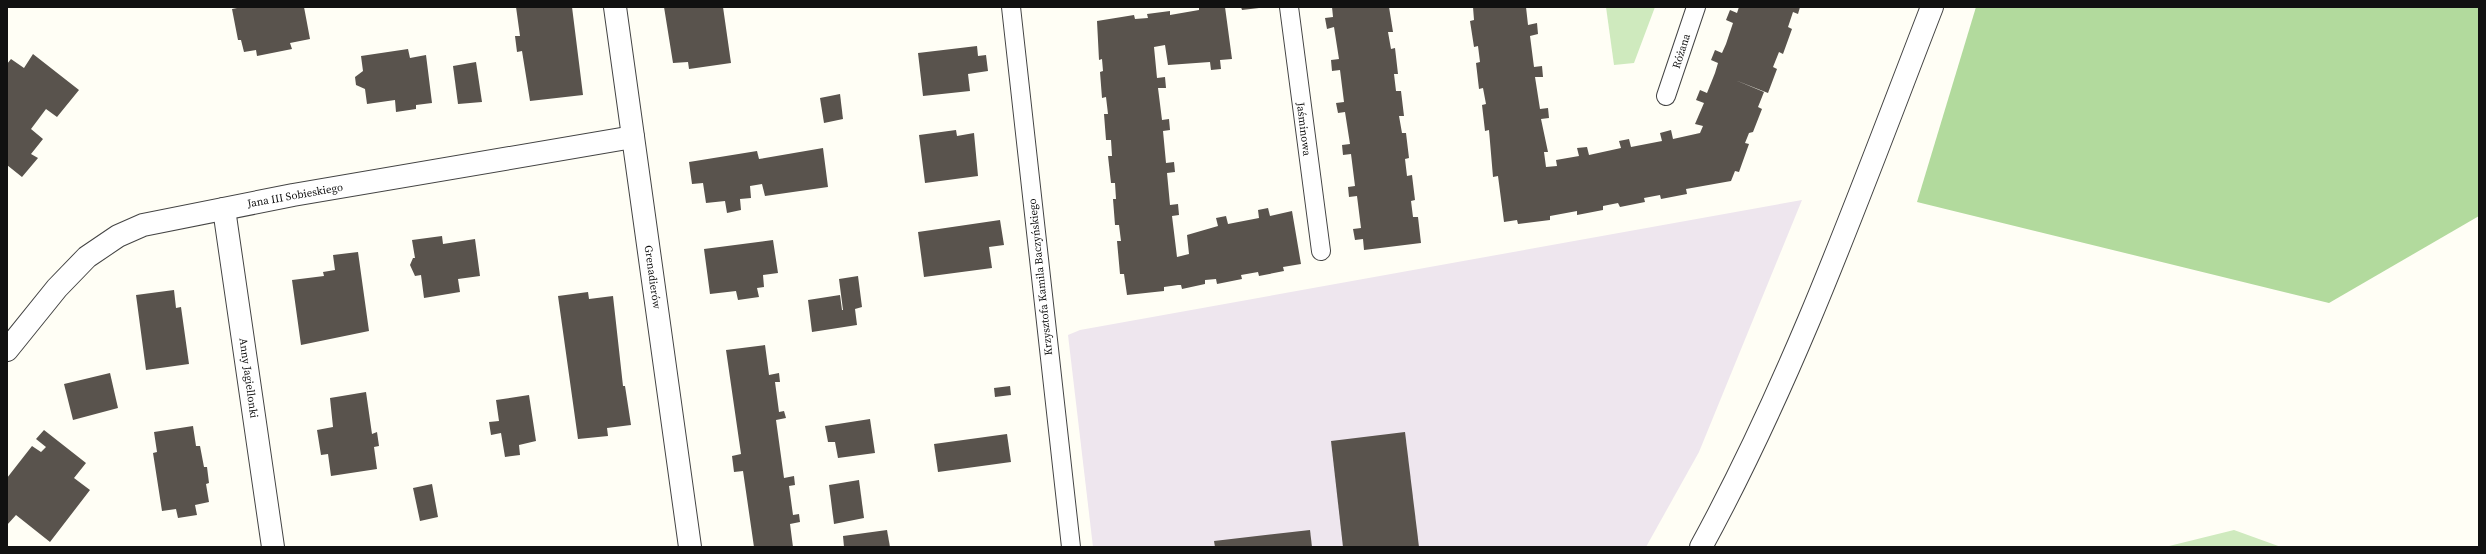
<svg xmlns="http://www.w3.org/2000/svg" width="2486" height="554" viewBox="0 0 2486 554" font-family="'Source Serif 4',serif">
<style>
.industrial{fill:#eee6ee}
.green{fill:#cfeabe}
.forest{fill:#b2da9d}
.building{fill:#59534d}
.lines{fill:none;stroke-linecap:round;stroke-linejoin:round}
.lane-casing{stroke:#444;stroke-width:20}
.street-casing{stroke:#444;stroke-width:24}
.lane{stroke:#fff;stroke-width:18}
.street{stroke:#fff;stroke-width:22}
.labels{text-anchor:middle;stroke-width:4;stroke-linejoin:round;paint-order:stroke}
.street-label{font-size:11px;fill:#111;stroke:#fff}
</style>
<rect width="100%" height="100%" fill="#fffef5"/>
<polygon class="industrial" points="1802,200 1699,452 1646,547 1093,547 1068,335 1080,330"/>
<g class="green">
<polygon points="1606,7 1655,7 1634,63 1614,65"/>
<polygon points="2234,530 2281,547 2165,547"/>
</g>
<polygon class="forest" points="1976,7 2479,7 2479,216 2329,303 1917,202"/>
<g class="building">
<polygon points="242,7 304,7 310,39 290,43 292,49 257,56 256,50 244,52 241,40 238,40 232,9"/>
<polygon points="516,7 572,7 583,95 530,101 522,51 517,52 515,36 520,36"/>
<polygon points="664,7 723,7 731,63 689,69 688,62 673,63"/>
<polygon points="1199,7 1225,7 1232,59 1220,60 1221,69 1211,70 1210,62 1168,65 1165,45 1154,47 1157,78 1165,77 1166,88 1158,88 1162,120 1169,119 1170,130 1163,131 1166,163 1174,162 1175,172 1167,173 1170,205 1178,204 1179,215 1172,216 1177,257 1189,254 1187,235 1218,226 1216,218 1226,216 1228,224 1259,218 1258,210 1268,208 1270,216 1292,211 1301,264 1283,267 1284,271 1259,276 1258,272 1241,275 1242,279 1217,284 1216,279 1205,280 1205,284 1182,289 1181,285 1178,285 1164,287 1164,291 1127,295 1124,274 1120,274 1117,241 1121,241 1119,225 1115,225 1113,199 1116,199 1115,183 1111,183 1108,156 1112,156 1111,140 1106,140 1104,114 1108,114 1106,97 1102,98 1100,72 1103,71 1102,59 1099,60 1097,21 1134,15 1135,19 1148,18 1147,14 1170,11 1170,15 1199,10"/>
<polygon points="1241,7 1259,7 1259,8 1242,10"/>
<polygon points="1332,7 1389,7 1393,32 1388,32 1391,49 1395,48 1398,74 1394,74 1396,91 1401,91 1404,116 1399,116 1402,133 1406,133 1409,158 1405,159 1407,176 1412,175 1415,200 1411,201 1413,217 1418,217 1421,243 1364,250 1363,239 1355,240 1353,229 1361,228 1357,196 1349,197 1348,187 1355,186 1351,154 1343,155 1342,145 1350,144 1345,112 1338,113 1336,103 1344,102 1340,70 1332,71 1331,60 1339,59 1334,27 1327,29 1325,18 1333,17"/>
<polygon points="1473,7 1526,7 1528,25 1537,23 1538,34 1530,36 1534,67 1542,66 1543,77 1535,77 1540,109 1548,108 1549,118 1541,119 1548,152 1544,152 1546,167 1557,166 1556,160 1579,156 1577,148 1587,147 1589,155 1621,148 1619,141 1629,139 1631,147 1662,141 1660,133 1671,130 1673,139 1700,133 1703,126 1695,124 1704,103 1696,100 1700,90 1707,93 1715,73 1718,63 1711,60 1715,50 1722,53 1726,44 1733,23 1726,20 1730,10 1737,13 1739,7 1800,7 1798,14 1793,12 1788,27 1792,29 1783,54 1779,52 1773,67 1777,69 1768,93 1735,80 1764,92 1758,107 1762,109 1753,132 1749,133 1745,143 1749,144 1739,172 1735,171 1731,181 1686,189 1687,194 1661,199 1660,195 1644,198 1645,202 1620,207 1618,203 1603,206 1603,210 1577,215 1577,211 1550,216 1550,220 1518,224 1517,220 1504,222 1498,176 1493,177 1489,130 1485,131 1482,105 1486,104 1483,88 1479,89 1476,63 1480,62 1478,46 1474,47 1470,21 1474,20"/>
<polygon points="977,46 978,56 986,55 988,71 968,74 970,91 923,96 918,53"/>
<polygon points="408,49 410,58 426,55 432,103 416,105 416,109 396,112 395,100 367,104 365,89 356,85 355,77 363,71 361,56"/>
<polygon points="33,54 79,90 57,117 46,109 31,129 43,139 31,154 38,158 22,177 7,165 7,64 11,59 24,68"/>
<polygon points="476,62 482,102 458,104 453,66"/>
<polygon points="840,94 843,119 824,123 820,98"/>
<polygon points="956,130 957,136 974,133 978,176 925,183 919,135"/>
<polygon points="823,148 828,187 765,196 762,184 750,186 751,198 740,199 741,210 727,213 725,201 706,203 703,183 692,184 689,162 757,151 759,159"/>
<polygon points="1000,220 1004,245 989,247 992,268 924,277 918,232"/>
<polygon points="442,236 443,244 475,239 480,276 458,279 460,292 424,298 421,275 415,276 410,265 413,258 415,258 412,240"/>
<polygon points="773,240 778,273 763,275 764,287 757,288 759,297 738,300 736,291 710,294 704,249"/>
<polygon points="358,252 369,331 301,345 292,280 324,276 323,272 335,270 333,255"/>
<polygon points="858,276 862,307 855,309 857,325 812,332 808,300 840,295 842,310 843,310 839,279"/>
<polygon points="174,290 176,308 181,307 189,364 146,370 136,295"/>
<polygon points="588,292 589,299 613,296 623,386 625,386 631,425 607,428 608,436 578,439 558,296"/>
<polygon points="765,345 769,375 779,373 780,382 775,382 779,412 784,411 786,418 776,420 784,478 794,476 795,485 789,486 793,515 799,514 800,522 790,524 793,547 754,547 743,471 734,472 732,456 741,454 726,350"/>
<polygon points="110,373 118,408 73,420 64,384"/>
<polygon points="1010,386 1011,395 995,397 994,388"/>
<polygon points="366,392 372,434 377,432 379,446 374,447 377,469 331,476 328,454 321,455 317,430 333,427 330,398"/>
<polygon points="529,395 536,441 519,445 520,455 505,457 501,433 491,435 489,422 499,421 496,400"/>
<polygon points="870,419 875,453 838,458 835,442 828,442 825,426"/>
<polygon points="193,426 196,446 200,446 204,467 207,467 209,483 206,484 209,502 195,505 197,515 178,518 176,509 162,511 153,453 157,452 154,432"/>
<polygon points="44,430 86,463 74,478 90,490 50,542 16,515 7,525 7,478 32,446 41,452 46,447 36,439"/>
<polygon points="1405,432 1419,547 1343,547 1331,441"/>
<polygon points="1007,434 1011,462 938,472 934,444"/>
<polygon points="859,480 864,518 834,524 829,485"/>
<polygon points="432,484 438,517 420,521 413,488"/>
<polygon points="887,530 890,547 844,547 843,536"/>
<polygon points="1310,530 1312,547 1215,547 1214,541"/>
</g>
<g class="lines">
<defs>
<g id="lane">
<polyline points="1011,7 1071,547"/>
<polyline points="1289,7 1321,251"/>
<polyline points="1666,96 1696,7"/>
</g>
<g id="street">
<polyline points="615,7 690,547"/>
<polyline points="224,209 273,547"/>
<polyline points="7,350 57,288 87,257 118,236 143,225 293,195 633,137"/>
<path d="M 1701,547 C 1795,375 1861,190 1932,7"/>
</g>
</defs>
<use href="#lane" class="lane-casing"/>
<use href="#street" class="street-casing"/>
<use href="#lane" class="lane"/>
<use href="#street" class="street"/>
</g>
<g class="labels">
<g class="street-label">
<text transform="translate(1681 51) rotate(-72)" y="4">Różana</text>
<text transform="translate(1304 129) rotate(83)" y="4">Jaśminowa</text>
<text transform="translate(295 195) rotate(-10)" y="4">Jana III Sobieskiego</text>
<text transform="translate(653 277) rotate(82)" y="4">Grenadierów</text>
<text transform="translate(1040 277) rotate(-96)" y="4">Krzysztofa Kamila Baczyńskiego</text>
<text transform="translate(249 378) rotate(82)" y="4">Anny Jagiellonki</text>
</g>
</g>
<rect width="2486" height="554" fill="none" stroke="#111111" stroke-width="16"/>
</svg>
